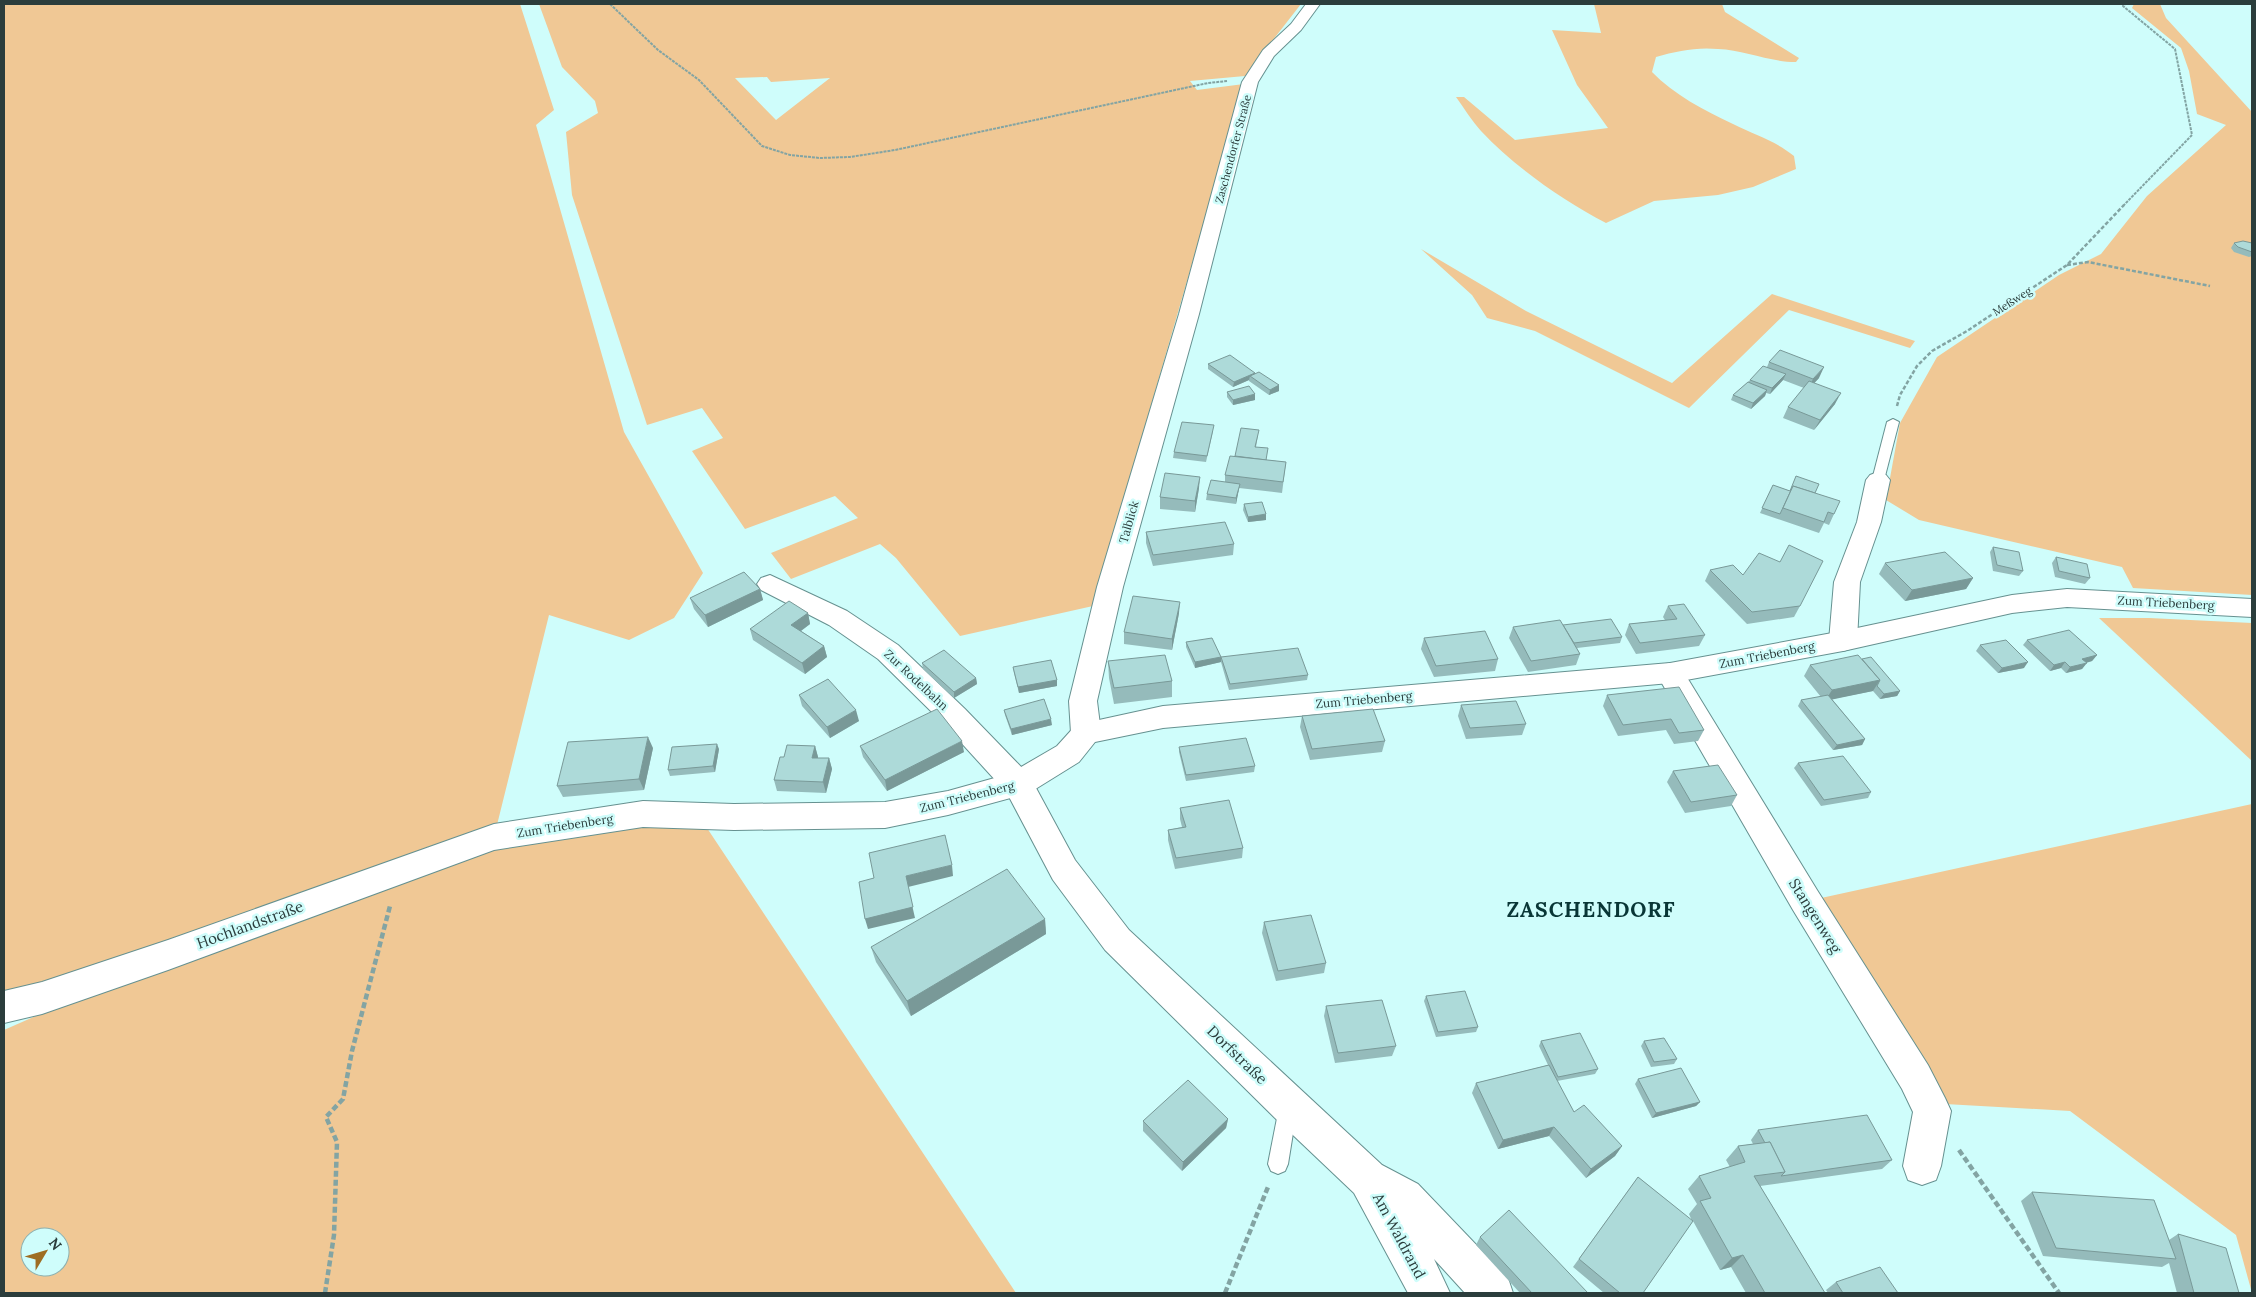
<svg xmlns="http://www.w3.org/2000/svg" width="2256" height="1297" viewBox="0 0 2256 1297" font-family="Lora,serif">
<style>
.green{fill:#f0c895;fill-rule:evenodd}
.lines{fill:none;stroke-linecap:round;stroke-linejoin:round}
.service-casing{stroke:#669190;stroke-width:2}
.minor-casing{stroke:#669190;stroke-width:2}
.tertiary-casing{stroke:#669190;stroke-width:2}
.path-far2{stroke:#83a4a3;stroke-width:2;stroke-dasharray:3 1;stroke-linecap:butt}
.path-far1{stroke:#83a4a3;stroke-width:2.5;stroke-dasharray:4 2;stroke-linecap:butt}
.path{stroke:#83a4a3;stroke-width:4.5;stroke-dasharray:6 3;stroke-linecap:butt}
.service{fill:#fff;fill-rule:evenodd}
.minor{fill:#fff;fill-rule:evenodd}
.tertiary{fill:#fff;fill-rule:evenodd}
.wall{fill:#95bbbb}
.shaded-wall{fill:#799998}
.building{fill:#addad9;stroke:#799998}
.labels{text-anchor:middle;stroke-width:5;stroke-linejoin:round;paint-order:stroke}
.far-street-label{font-size:11px;fill:#2b3d3c;stroke:#cffdfb}
.street-label{font-size:12px;fill:#2b3d3c;stroke:#cffdfb}
.near-street-label{font-size:15px;fill:#2b3d3c;stroke:#cffdfb}
.near-district-label{font-size:21px;font-weight:bold;letter-spacing:1px;fill:#093636;stroke:#cffdfb}
</style>
<rect width="100%" height="100%" fill="#cffdfb"/>
<g class="green">
<polygon points="4,4 520,4 554,110 536,125 624,432 703,573 674,618 629,640 549,615 494,837 42,998 4,1007"/>
<path d="M 539,4 L 1301,4 L 1245,76 L 1190,81 L 1197,90 L 1244,84 L 1093,606 L 960,636 L 896,558 L 880,544 L 791,579 L 771,553 L 858,518 L 835,496 L 745,529 L 692,451 L 723,438 L 702,408 L 647,425 L 572,195 L 566,132 L 598,113 L 595,101 L 562,67 ZM 767,77 L 771,82 L 830,78 L 776,120 L 735,78 Z"/>
<path d="M 1594,4 L 1722,4 L 1725,12 L 1799,58 L 1796,62 C 1769,62 1744,50 1718,49 C 1696,47 1677,51 1656,57 L 1652,72 C 1674,95 1704,110 1733,124 C 1755,135 1774,140 1794,156 L 1796,169 L 1753,187 L 1718,195 L 1654,201 L 1606,223 C 1562,200 1516,168 1481,131 C 1472,121 1464,108 1456,97 L 1464,97 L 1515,140 L 1608,128 L 1577,85 L 1552,30 L 1601,33 Z"/>
<polygon points="2134,4 2160,4 2166,18 2252,112 2252,595 2133,588 2122,567 1919,520 1886,500 1900,423 1937,357 2059,275 2101,254 2147,196 2226,125 2197,114 2189,71 2181,48 2132,8"/>
<polygon points="1421,249 1526,311 1672,383 1772,294 1915,341 1910,348 1789,310 1689,408 1535,331 1487,318 1472,295"/>
<polygon points="2099,618 2149,618 2252,623 2252,761"/>
<polygon points="2252,804 2252,1293 2236,1235 2070,1111 1945,1104 1812,900"/>
<path d="M 644,825 L 705,825 L 1016,1293 L 4,1293 L 4,1030 L 72,1000 L 491,848 ZM 30,1237 L 60,1237 L 60,1267 L 30,1267 Z"/>
</g>
<g class="lines">
<defs>
<g id="service">
<polygon points="1893,419 1899,422 1884,480 1878,484 1874,483 1872,480 1887,422"/>
<polygon points="1288,1099 1295,1102 1297,1108 1288,1164 1285,1171 1278,1174 1271,1171 1268,1164 1279,1108 1281,1102"/>
</g>
<g id="minor">
<polygon points="1306,4 1320,4 1301,30 1274,56 1258,82 1199,314 1123,587 1097,701 1101,733 1096,741 1086,744 1076,741 1071,733 1069,701 1097,587 1179,314 1242,82 1263,50 1291,24"/>
<polygon points="1878,472 1886,475 1890,480 1881,522 1860,582 1857,641 1853,648 1843,651 1833,648 1829,641 1834,582 1857,522 1866,480 1870,475"/>
<polygon points="770,575 847,611 898,645 965,709 1029,775 1075,860 1129,930 1382,1165 1418,1184 1508,1278 1513,1293 1465,1293 1434,1259 1450,1293 1408,1293 1354,1193 1275,1118 1105,950 1053,880 1007,793 945,725 878,659 829,625 761,590 757,584 761,578"/>
<polygon points="1670,663 1680,666 1817,890 1928,1065 1945,1098 1951,1111 1941,1166 1936,1180 1922,1185 1908,1180 1903,1166 1913,1112 1902,1089 1793,910 1656,673 1660,666"/>
</g>
<polygon id="tertiary" points="2067,589 2252,599 2252,617 2067,607 2012,613 1843,651 1670,683 1163,728 1095,742 1079,762 1029,793 948,815 885,828 734,830 643,827 494,850 168,970 42,1014 4,1023 4,991 42,982 168,940 494,824 643,801 734,804 885,802 948,791 1009,774 1057,746 1076,725 1163,706 1670,663 1843,631 2012,595"/>
</defs>
<use href="#service" class="service-casing"/>
<use href="#minor" class="minor-casing"/>
<use href="#tertiary" class="tertiary-casing"/>
<g class="path-far2">
<polyline points="610,4 658,50 699,80 762,146 790,155 820,158 850,157 895,150 1208,83 1227,81"/>
<polyline points="2123,206 2192,135 2175,49 2123,6 2125,4"/>
</g>
<g class="path-far1">
<polyline points="2067,265 2088,262 2210,286"/>
<polyline points="1897,406 1900,395 1917,366 1932,351 1967,331 2067,265 2124,205"/>
</g>
<g class="path">
<polyline points="1959,1150 2059,1293"/>
<polyline points="325,1293 334,1235 337,1142 326,1117 343,1099 352,1051 390,906"/>
<polyline points="1225,1293 1268,1187"/>
</g>
<use href="#service" class="service"/>
<use href="#minor" class="minor"/>
<use href="#tertiary" class="tertiary"/>
</g>
<g class="wall">
<polygon points="2234,243 2252,243 2252,256 2249,257 2234,252 2231,248"/>
<polygon points="1769,362 1819,378 1814,383 1835,404 1814,430 1783,418 1788,407 1804,388 1783,380 1770,394 1766,393 1765,396 1751,409 1731,400 1733,395 1748,382 1750,380 1767,367"/>
<polygon points="1208,364 1255,373 1255,374 1279,385 1279,391 1269,395 1249,381 1249,380 1233,387 1208,369"/>
<polygon points="1227,392 1255,400 1233,405 1227,397"/>
<polygon points="1213,431 1206,462 1173,458 1174,452"/>
<polygon points="1258,435 1256,447 1267,460 1286,462 1282,493 1239,488 1236,504 1206,500 1207,494 1225,482 1225,475 1235,456"/>
<polygon points="1796,476 1815,493 1834,514 1829,525 1824,523 1819,533 1760,513 1773,485 1790,491"/>
<polygon points="1199,488 1195,512 1160,509 1160,497"/>
<polygon points="1244,504 1266,520 1248,522 1243,510"/>
<polygon points="1146,532 1234,544 1233,555 1153,566 1146,543"/>
<polygon points="1993,547 2023,571 2019,576 1993,571 1990,552"/>
<polygon points="2056,557 2090,578 2085,584 2055,577 2052,563"/>
<polygon points="1885,563 1973,578 1966,589 1905,601 1879,574"/>
<polygon points="1710,570 1743,575 1800,606 1794,617 1747,624 1705,581"/>
<polygon points="760,589 763,600 708,627 694,609 690,598"/>
<polygon points="1668,606 1705,635 1699,646 1636,654 1625,635 1629,624 1665,620 1663,617"/>
<polygon points="808,613 810,624 801,631 824,646 827,657 805,674 753,640 750,629"/>
<polygon points="1179,613 1172,650 1124,644 1124,632"/>
<polygon points="1563,625 1622,637 1620,643 1577,648 1580,654 1576,665 1528,672 1509,638 1513,627"/>
<polygon points="1424,638 1498,659 1495,671 1434,677 1421,649"/>
<polygon points="2027,640 2097,655 2092,661 2086,663 2082,669 2066,673 2061,668 2050,671 2023,645"/>
<polygon points="1186,642 1221,657 1308,675 1307,680 1229,690 1221,662 1195,668 1186,647"/>
<polygon points="1980,645 2024,668 1998,673 1976,651"/>
<polygon points="1862,659 1900,691 1897,696 1880,699 1873,691 1832,699 1865,739 1862,745 1833,750 1798,706 1801,700 1821,697 1804,676 1810,665"/>
<polygon points="1108,661 1172,681 1172,697 1114,704 1109,678"/>
<polygon points="922,663 976,678 977,684 954,698 923,669"/>
<polygon points="1013,667 1057,680 1057,686 1019,693 1014,673"/>
<polygon points="799,695 859,721 830,738 802,706"/>
<polygon points="1607,695 1704,730 1698,741 1674,744 1666,730 1618,736 1603,706"/>
<polygon points="1461,705 1526,724 1522,735 1466,739 1458,716"/>
<polygon points="1004,710 1052,725 1012,735 1005,715"/>
<polygon points="1302,716 1385,741 1382,752 1310,760 1300,727"/>
<polygon points="815,746 818,757 818,758 829,758 832,769 826,793 777,791 774,780 784,757"/>
<polygon points="860,746 964,752 887,791 863,757"/>
<polygon points="1179,747 1255,766 1254,772 1186,781 1179,752"/>
<polygon points="653,748 644,790 563,797 557,786"/>
<polygon points="719,749 715,772 670,776 668,770"/>
<polygon points="1798,763 1871,792 1868,798 1821,806 1794,768"/>
<polygon points="1673,771 1737,795 1731,806 1685,813 1667,782"/>
<polygon points="1180,808 1243,848 1242,858 1175,869 1168,840 1168,830 1182,827 1180,819"/>
<polygon points="1045,919 1046,934 911,1016 876,962 871,947"/>
<polygon points="1264,922 1326,963 1324,973 1276,981 1262,933"/>
<polygon points="1426,996 1478,1027 1476,1032 1436,1037 1424,1001"/>
<polygon points="1326,1006 1396,1046 1392,1056 1335,1063 1324,1016"/>
<polygon points="1541,1041 1598,1069 1595,1074 1557,1081 1574,1112 1622,1146 1615,1156 1586,1178 1549,1136 1498,1149 1472,1093 1476,1083 1548,1065 1539,1046"/>
<polygon points="1644,1041 1677,1059 1674,1064 1651,1067 1641,1046"/>
<polygon points="1638,1079 1700,1102 1696,1106 1652,1118 1635,1084"/>
<polygon points="1228,1119 1226,1128 1182,1171 1143,1131 1143,1121"/>
<polygon points="1758,1130 1892,1160 1882,1169 1760,1186 1825,1293 1746,1293 1731,1267 1720,1270 1693,1221 1643,1293 1604,1293 1573,1267 1638,1177 1692,1221 1689,1214 1697,1204 1688,1189 1699,1176 1730,1167 1726,1160 1738,1146 1753,1144 1751,1140"/>
<polygon points="2032,1192 2169,1240 2178,1234 2239,1293 2177,1293 2169,1263 2162,1267 2043,1256 2021,1201"/>
<polygon points="1480,1237 1588,1293 1520,1293 1476,1245"/>
<polygon points="1836,1282 1898,1293 1828,1293 1826,1290"/>
</g>
<g class="shaded-wall">
<polygon points="1824,367 1819,378 1808,390 1813,379"/>
<polygon points="1255,373 1255,378 1250,376 1249,380 1233,387 1234,382"/>
<polygon points="1786,374 1783,380 1770,394 1772,388"/>
<polygon points="1279,385 1279,391 1269,395 1270,390"/>
<polygon points="1767,390 1765,396 1751,409 1753,403"/>
<polygon points="1841,393 1835,404 1814,430 1820,420"/>
<polygon points="1255,394 1255,400 1233,405 1233,400"/>
<polygon points="1200,477 1199,488 1195,512 1195,501"/>
<polygon points="1240,484 1236,504 1236,498"/>
<polygon points="1266,514 1266,520 1248,522 1248,517"/>
<polygon points="1973,578 1966,589 1905,601 1912,590"/>
<polygon points="760,589 763,600 708,627 705,615"/>
<polygon points="1180,602 1179,613 1172,650 1172,639"/>
<polygon points="808,613 810,624 794,636 791,625"/>
<polygon points="824,646 827,657 805,674 802,663"/>
<polygon points="2097,655 2092,661 2078,665 2082,659"/>
<polygon points="1221,657 1221,662 1195,668 1195,662"/>
<polygon points="2028,662 2024,668 1998,673 2002,668"/>
<polygon points="2065,662 2061,668 2050,671 2054,665"/>
<polygon points="2087,663 2082,669 2066,673 2070,667"/>
<polygon points="976,678 977,684 954,698 954,692"/>
<polygon points="1057,680 1057,686 1019,693 1018,687"/>
<polygon points="1880,680 1873,691 1825,701 1832,690"/>
<polygon points="1900,691 1897,696 1880,699 1884,694"/>
<polygon points="856,710 859,721 830,738 827,727"/>
<polygon points="1051,719 1052,725 1012,735 1011,729"/>
<polygon points="648,737 653,748 644,790 639,779"/>
<polygon points="1865,739 1862,745 1833,750 1837,745"/>
<polygon points="962,741 964,752 887,791 885,780"/>
<polygon points="717,744 719,749 715,772 713,766"/>
<polygon points="815,746 818,757 815,769 812,758"/>
<polygon points="829,758 832,769 826,793 823,782"/>
<polygon points="952,865 953,876 908,887 915,918 868,929 865,919 906,876"/>
<polygon points="1045,919 1046,934 911,1016 907,1001"/>
<polygon points="1700,1102 1696,1106 1652,1118 1656,1113"/>
<polygon points="1228,1119 1226,1128 1182,1171 1183,1162"/>
<polygon points="1554,1127 1549,1136 1498,1149 1503,1140"/>
<polygon points="1622,1146 1615,1156 1586,1178 1591,1169"/>
<polygon points="1743,1255 1731,1267 1720,1270 1732,1258"/>
</g>
<g class="building">
<polygon points="2243,241 2252,243 2252,252 2238,247 2234,243"/>
<polygon points="1780,350 1824,367 1813,379 1769,362"/>
<polygon points="1230,355 1255,373 1234,382 1208,364"/>
<polygon points="1763,366 1786,374 1772,388 1750,380"/>
<polygon points="1259,372 1279,385 1270,390 1250,376"/>
<polygon points="1809,381 1841,393 1820,420 1788,407"/>
<polygon points="1748,382 1767,390 1753,403 1733,395"/>
<polygon points="1249,386 1255,394 1233,400 1227,392"/>
<polygon points="1182,422 1214,425 1207,456 1174,452"/>
<polygon points="1241,428 1259,430 1255,447 1268,448 1266,460 1235,456"/>
<polygon points="1230,456 1286,462 1283,482 1225,475"/>
<polygon points="1165,473 1200,477 1195,501 1160,497"/>
<polygon points="1796,476 1819,484 1815,493 1793,486 1780,514 1762,508 1773,485 1790,491"/>
<polygon points="1211,480 1240,484 1236,498 1207,494"/>
<polygon points="1793,486 1840,501 1834,514 1828,512 1824,522 1783,508"/>
<polygon points="1262,502 1266,514 1248,517 1244,504"/>
<polygon points="1225,522 1234,544 1153,555 1146,532"/>
<polygon points="1789,545 1823,561 1800,606 1752,612 1710,570 1733,565 1743,575 1759,553 1780,562"/>
<polygon points="1993,547 2019,552 2023,571 1997,565"/>
<polygon points="1945,552 1973,578 1912,590 1885,563"/>
<polygon points="2056,557 2087,564 2090,578 2059,571"/>
<polygon points="744,572 760,589 705,615 690,598"/>
<polygon points="1133,596 1180,602 1172,639 1124,632"/>
<polygon points="789,601 808,613 791,625 824,646 802,663 750,629"/>
<polygon points="1684,604 1705,635 1640,643 1629,624 1677,619 1668,606"/>
<polygon points="1611,619 1622,637 1574,643 1563,625"/>
<polygon points="1560,620 1580,654 1531,661 1513,627"/>
<polygon points="2069,630 2097,655 2082,659 2087,663 2070,667 2065,662 2054,665 2027,640"/>
<polygon points="1485,631 1498,659 1436,666 1424,638"/>
<polygon points="1212,638 1221,657 1195,662 1186,642"/>
<polygon points="2006,640 2028,662 2002,668 1980,645"/>
<polygon points="1298,648 1308,675 1230,684 1221,657"/>
<polygon points="944,650 976,678 954,692 922,663"/>
<polygon points="1165,655 1172,681 1114,688 1108,661"/>
<polygon points="1858,655 1880,680 1832,690 1810,665"/>
<polygon points="1871,657 1900,691 1884,694 1877,686 1880,680 1862,659"/>
<polygon points="1051,660 1057,680 1018,687 1013,667"/>
<polygon points="828,679 856,710 827,727 799,695"/>
<polygon points="1679,687 1704,730 1679,733 1671,719 1623,725 1607,695"/>
<polygon points="1828,695 1865,739 1837,745 1801,700"/>
<polygon points="1044,699 1051,719 1011,729 1004,710"/>
<polygon points="1516,701 1526,724 1470,728 1461,705"/>
<polygon points="937,709 962,741 885,780 860,746"/>
<polygon points="1373,709 1385,741 1312,749 1302,716"/>
<polygon points="648,737 639,779 557,786 568,742"/>
<polygon points="1246,738 1255,766 1186,775 1179,747"/>
<polygon points="717,744 713,766 668,770 672,747"/>
<polygon points="787,745 815,746 812,758 829,758 823,782 774,780 780,757 784,757"/>
<polygon points="1843,756 1871,792 1824,800 1798,763"/>
<polygon points="1718,765 1737,795 1691,802 1673,771"/>
<polygon points="1229,800 1243,848 1176,858 1168,830 1186,827 1180,808"/>
<polygon points="945,835 952,865 906,876 913,907 865,919 859,882 874,878 869,853"/>
<polygon points="1007,869 1045,919 907,1001 871,947"/>
<polygon points="1311,915 1326,963 1278,971 1264,922"/>
<polygon points="1465,991 1478,1027 1438,1032 1426,996"/>
<polygon points="1382,1000 1396,1046 1338,1053 1326,1006"/>
<polygon points="1580,1033 1598,1069 1558,1077 1541,1041"/>
<polygon points="1664,1038 1677,1059 1654,1062 1644,1041"/>
<polygon points="1549,1065 1574,1112 1584,1105 1622,1146 1591,1169 1554,1127 1503,1140 1476,1083"/>
<polygon points="1681,1068 1700,1102 1656,1113 1638,1079"/>
<polygon points="1188,1080 1228,1119 1183,1162 1143,1121"/>
<polygon points="1867,1115 1892,1160 1781,1176 1785,1172 1770,1142 1765,1143 1758,1130"/>
<polygon points="1770,1142 1785,1172 1754,1176 1825,1293 1765,1293 1743,1255 1732,1258 1700,1201 1711,1198 1699,1176 1745,1162 1738,1146"/>
<polygon points="1638,1177 1693,1221 1643,1293 1620,1293 1579,1259"/>
<polygon points="2032,1192 2154,1200 2176,1259 2056,1248"/>
<polygon points="1509,1210 1588,1293 1532,1293 1480,1237"/>
<polygon points="2178,1234 2226,1248 2239,1293 2194,1293"/>
<polygon points="1880,1267 1898,1293 1843,1293 1836,1282"/>
</g>
<g class="labels">
<g class="far-street-label">
<text transform="translate(1233 149) rotate(-75)" y="4">Zaschendorfer Straße</text>
<text transform="translate(2012 301) rotate(-33)" y="4">Meßweg</text>
</g>
<g class="street-label">
<text transform="translate(1129 522) rotate(-74)" y="4">Talblick</text>
<text transform="translate(2166 603) rotate(3)" y="4">Zum Triebenberg</text>
<text transform="translate(1767 655) rotate(-11)" y="4">Zum Triebenberg</text>
<text transform="translate(916 680) rotate(43)" y="4">Zur Rodelbahn</text>
<text transform="translate(1364 700) rotate(-5)" y="4">Zum Triebenberg</text>
<text transform="translate(967 797) rotate(-14)" y="4">Zum Triebenberg</text>
<text transform="translate(565 826) rotate(-9)" y="4">Zum Triebenberg</text>
</g>
<g class="near-street-label">
<text transform="translate(1815 916) rotate(58)" y="5">Stangenweg</text>
<text transform="translate(250 925) rotate(-20)" y="5">Hochlandstraße</text>
<text transform="translate(1237 1055) rotate(44)" y="5">Dorfstraße</text>
<text transform="translate(1399 1236) rotate(62)" y="5">Am Waldrand</text>
</g>
<g class="near-district-label">
<text x="1591" y="917">ZASCHENDORF</text>
</g>
</g>
<rect width="2256" height="1297" fill="none" stroke="#2b3d3c" stroke-width="10"/>
<g transform="translate(45 1252) rotate(52)"><circle r="24" fill="#cffdfb" stroke="#8db0af"/>
<path d="M0-4L9 19L0 12L-9 19Z" fill="#9e6d22"/>
<text y="-8" font-size="14" font-weight="bold" text-anchor="middle" fill="#2b3d3c">N</text>
</g>
</svg>
